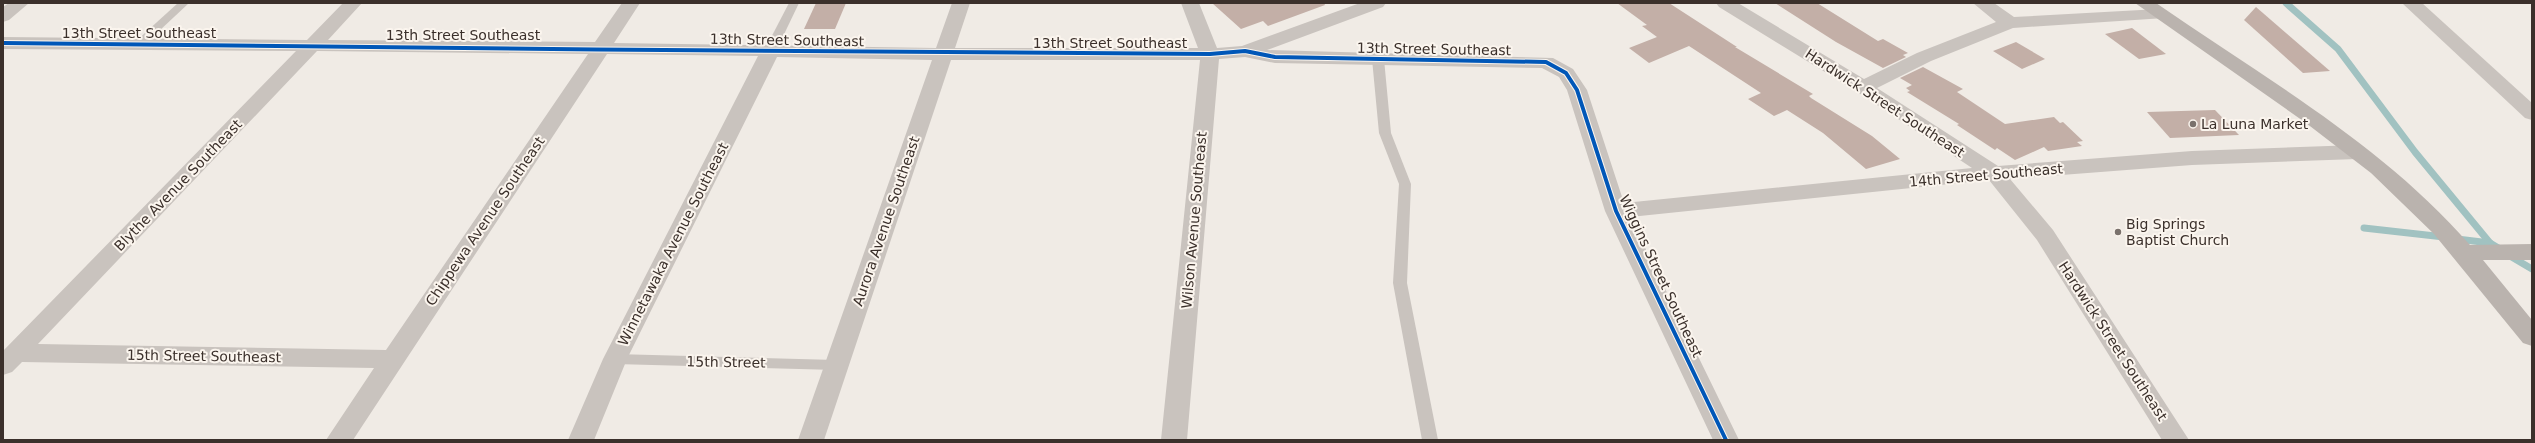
<svg xmlns="http://www.w3.org/2000/svg" width="2535" height="443" viewBox="0 0 2535 443" font-family="'DejaVu Sans',sans-serif">
<style>
.lines{fill:none;stroke-linecap:round;stroke-linejoin:round}
.stream{stroke:#a1c2c1;stroke-width:7}
.building{fill:#c3afa7}
.lane{fill:#c9c3be;fill-rule:evenodd}
.street{fill:#c9c3be;fill-rule:evenodd}
.secondary{fill:#bab3ae;fill-rule:evenodd}
.cycleway-casing{stroke:#fbf5ee;stroke-width:6}
.cycleway{stroke:#0057b8;stroke-width:4}
.poi-dot{fill:#7a716c;stroke:#fbf5ee;stroke-width:1.5}
.labels{text-anchor:middle;stroke-width:4;stroke-linejoin:round;paint-order:stroke}
.street-label{font-size:14px;fill:#3b302b;stroke:#fbf5ee}
.poi-label{font-size:14px;fill:#3b302b;stroke:#fbf5ee;text-anchor:start}
</style>
<rect width="100%" height="100%" fill="#f0ebe5"/>
<g class="lines">
<g class="stream">
<polyline points="2286,3 2338,49 2415,152 2490,243 2500,249"/>
<polyline points="2364,228 2444,237"/>
<polyline points="2457,239 2490,243"/>
<polyline points="2510,256 2532,269"/>
</g>
</g>
<g class="building">
<polygon points="816,3 846,3 835,29 804,29"/>
<polygon points="1212,3 1324,3 1325,5 1268,26 1263,21 1241,29"/>
<polygon points="1617,3 1669,3 1737,47 1735,47 1813,94 1809,96 1811,98 1872,136 1900,159 1866,169 1823,133 1787,110 1774,116 1748,99 1761,93 1689,46 1649,63 1629,48 1657,37 1642,26 1647,25"/>
<polygon points="1775,3 1817,3 1878,41 1883,39 1908,53 1903,55 1906,57 1883,68 1836,42"/>
<polygon points="2256,7 2330,71 2303,73 2244,20"/>
<polygon points="2132,28 2166,54 2139,59 2105,34"/>
<polygon points="2016,42 2045,59 2022,69 1993,51"/>
<polygon points="1923,67 1963,89 1957,92 2005,124 2054,117 2060,123 2063,122 2083,141 2077,142 2082,146 2048,151 2044,147 2015,160 1997,148 1995,150 1957,125 1959,124 1907,92 1910,91 1906,88 1912,85 1900,78"/>
<polygon points="2215,110 2239,135 2170,138 2147,112"/>
</g>
<g class="lines">
<g class="lane">
<polygon points="178,3 189,3 143,46 135,46 133,44 135,42"/>
<polygon points="789,3 799,3 776,51 770,54 766,53 764,51"/>
<polygon points="1378,56 1384,59 1391,133 1411,184 1407,283 1438,440 1422,440 1393,283 1399,184 1379,133 1372,59"/>
<polygon points="615,354 836,360 841,361 843,365 841,369 836,370 615,364 610,363 608,359 610,355"/>
</g>
<g class="street">
<polygon points="9,3 29,3 9,20 3,22 3,7"/>
<path d="M 343,3 L 362,3 L 328,40 L 595,42 L 622,3 L 640,3 L 614,43 L 936,48 L 952,3 L 970,3 L 955,48 L 1198,48 L 1181,3 L 1199,3 L 1217,48 L 1242,46 L 1360,3 L 1386,3 L 1383,7 L 1267,50 L 1553,58 L 1573,69 L 1587,90 L 1624,203 L 1972,168 L 1856,91 L 1719,7 L 1716,3 L 1738,3 L 1864,79 L 1917,53 L 1996,22 L 1973,3 L 1994,3 L 2014,17 L 2159,9 L 2165,10 L 2168,14 L 2165,18 L 2013,28 L 1931,61 L 1877,88 L 1998,166 L 2192,151 L 2357,145 L 2364,147 L 2367,152 L 2364,157 L 2357,159 L 2192,165 L 2010,179 L 2053,230 L 2189,440 L 2162,440 L 2037,240 L 1989,180 L 1630,217 L 1739,440 L 1713,440 L 1605,211 L 1567,90 L 1559,77 L 1542,68 L 1275,63 L 1245,57 L 1219,59 L 1187,440 L 1161,440 L 1200,60 L 951,60 L 824,440 L 798,440 L 932,60 L 777,57 L 627,359 L 594,440 L 568,440 L 603,359 L 758,56 L 607,54 L 353,440 L 326,440 L 374,368 L 22,362 L 12,372 L 3,375 L 3,351 L 296,51 L 3,49 L 3,37 L 307,40 ZM 317,51 L 588,54 L 386,350 L 38,344 Z"/>
<polygon points="2402,3 2422,3 2532,103 2532,120 2525,118"/>
</g>
<path class="secondary" d="M 2135,3 L 2156,3 C 2264,78 2382,144 2470,245 L 2532,244 L 2532,260 L 2483,260 L 2532,320 L 2532,346 L 2523,343 L 2434,234 L 2371,173 L 2306,123 Z"/>
<defs>
<path id="cycleway" d="M 3,43 C 405,46 808,54 1210,54 L 1245,51 L 1275,57 L 1546,62 L 1566,73 L 1577,90 L 1616,211 L 1726,440"/>
</defs>
<use href="#cycleway" class="cycleway-casing"/>
<use href="#cycleway" class="cycleway"/>
</g>
<g class="poi-dot">
<circle cx="2193" cy="124" r="4"/>
<circle cx="2118" cy="232" r="4"/>
</g>
<g class="labels">
<g class="street-label">
<text x="139" y="38">13th Street Southeast</text>
<text x="463" y="40">13th Street Southeast</text>
<text transform="translate(787 40) rotate(1)" y="5">13th Street Southeast</text>
<text x="1110" y="48">13th Street Southeast</text>
<text transform="translate(1434 49) rotate(1)" y="5">13th Street Southeast</text>
<text transform="translate(1885 103) rotate(33)" y="5">Hardwick Street Southeast</text>
<text transform="translate(1986 175) rotate(-5)" y="5">14th Street Southeast</text>
<text transform="translate(178 185) rotate(-46)" y="5">Blythe Avenue Southeast</text>
<text transform="translate(1194 220) rotate(-85)" y="5">Wilson Avenue Southeast</text>
<text transform="translate(485 221) rotate(-56)" y="5">Chippewa Avenue Southeast</text>
<text transform="translate(886 221) rotate(-71)" y="5">Aurora Avenue Southeast</text>
<text transform="translate(673 244) rotate(-63)" y="5">Winnetawaka Avenue Southeast</text>
<text transform="translate(1661 276) rotate(65)" y="5">Wiggins Street Southeast</text>
<text transform="translate(2113 341) rotate(57)" y="5">Hardwick Street Southeast</text>
<text transform="translate(204 356) rotate(1)" y="5">15th Street Southeast</text>
<text transform="translate(726 362) rotate(1)" y="5">15th Street</text>
</g>
<g class="poi-label">
<text x="2201" y="129">La Luna Market</text>
<text x="2126" y="229">Big Springs<tspan x="2126" dy="16">Baptist Church</tspan></text>
</g>
</g>
<rect width="2535" height="443" fill="none" stroke="#3b302b" stroke-width="8"/>
</svg>
